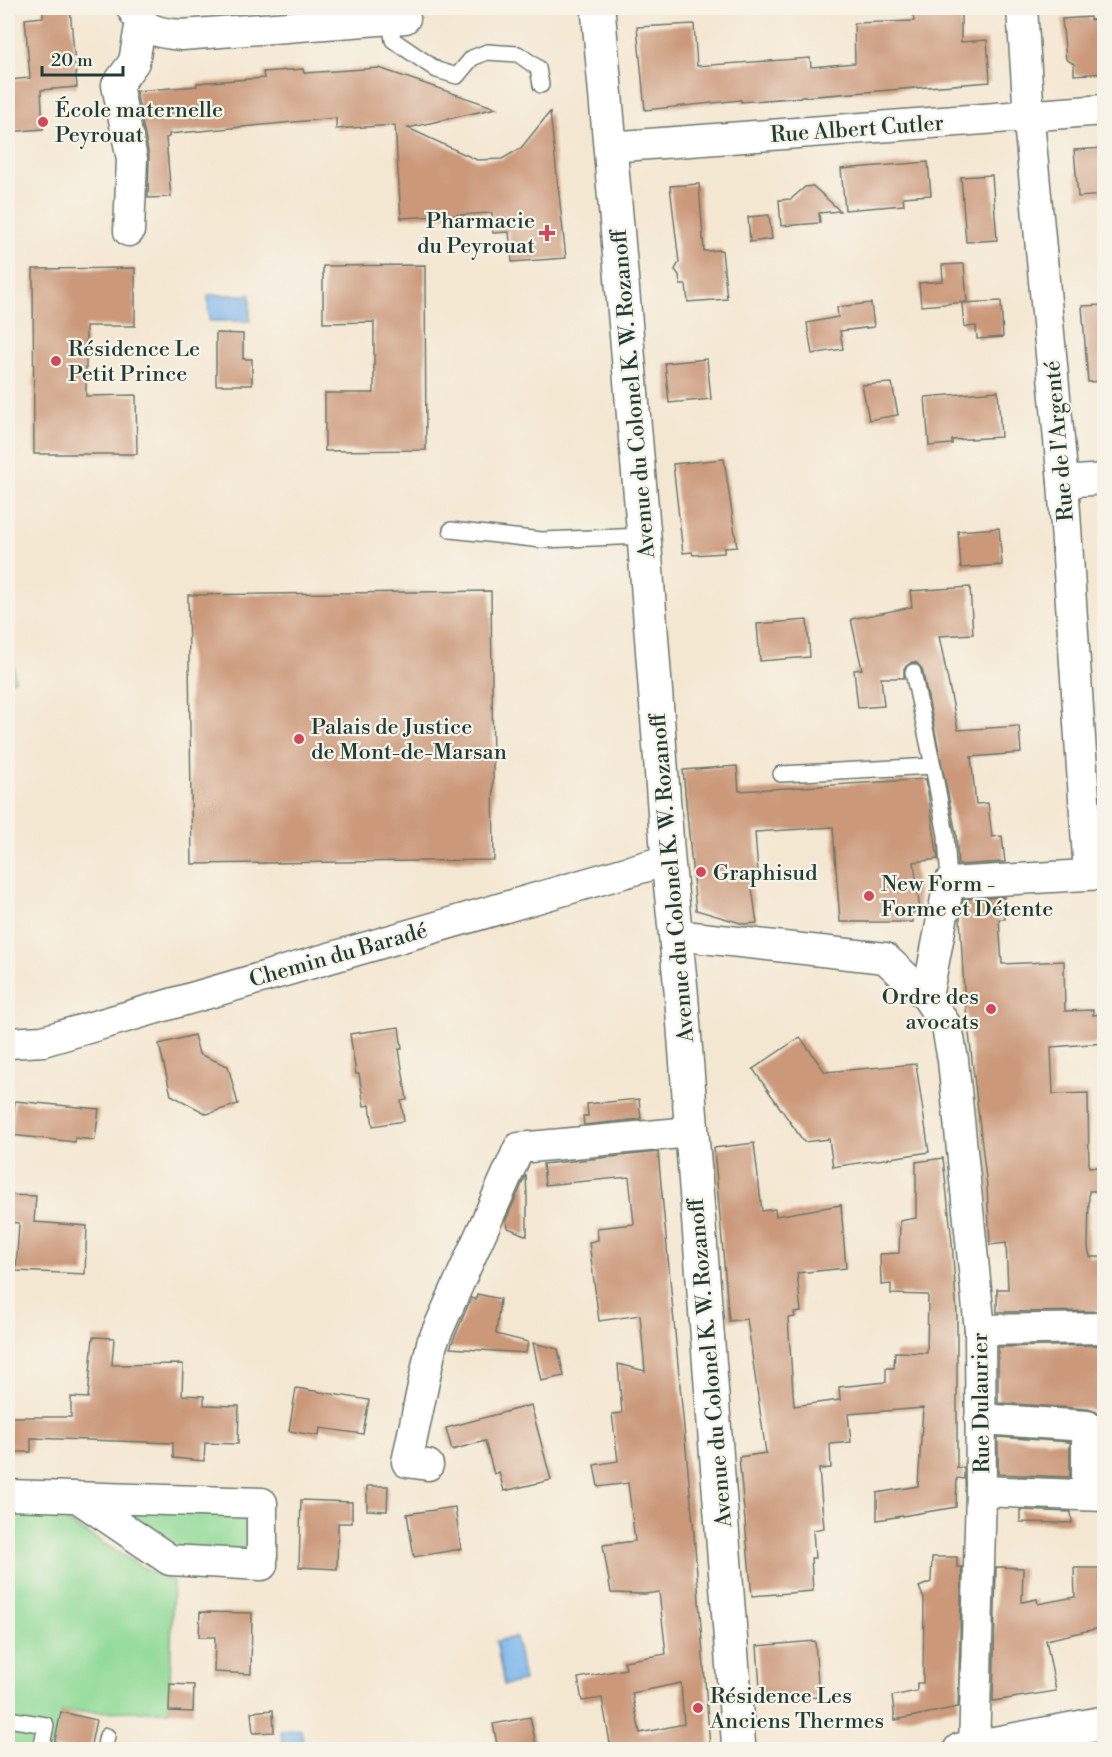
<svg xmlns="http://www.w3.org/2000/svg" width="1112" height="1757" viewBox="0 0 1112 1757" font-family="'Libre Bodoni',serif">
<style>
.green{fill:#8fda96;stroke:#578c65;stroke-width:1.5}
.water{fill:#7cb5ec;stroke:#4e7990;stroke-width:1.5}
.building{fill:#cb9879;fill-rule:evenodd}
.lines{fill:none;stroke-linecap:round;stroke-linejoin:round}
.service-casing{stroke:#6a786b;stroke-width:18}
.minor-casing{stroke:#6a786b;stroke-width:33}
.tertiary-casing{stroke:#6a786b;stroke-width:36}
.secondary-casing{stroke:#6a786b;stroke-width:36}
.service{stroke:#fff;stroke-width:15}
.minor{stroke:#fff;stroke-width:30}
.tertiary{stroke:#fff;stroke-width:33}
.secondary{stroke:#fff;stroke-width:33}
.poi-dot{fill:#d1495b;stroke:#f7f3e8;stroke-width:2}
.labels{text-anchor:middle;stroke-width:4.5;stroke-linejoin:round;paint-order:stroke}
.poi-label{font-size:22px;fill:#1f3d34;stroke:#f7f3e8;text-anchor:start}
.street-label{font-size:22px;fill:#1f3d34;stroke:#f7f3e8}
</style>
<rect width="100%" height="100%" fill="#f7f3e8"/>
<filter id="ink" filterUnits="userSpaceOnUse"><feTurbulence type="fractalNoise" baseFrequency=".0167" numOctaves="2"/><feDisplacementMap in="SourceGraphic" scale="12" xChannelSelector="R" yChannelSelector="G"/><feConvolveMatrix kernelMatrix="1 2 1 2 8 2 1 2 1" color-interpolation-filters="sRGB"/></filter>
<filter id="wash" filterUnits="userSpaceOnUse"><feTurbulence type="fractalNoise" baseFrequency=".008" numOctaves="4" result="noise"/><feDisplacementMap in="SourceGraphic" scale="24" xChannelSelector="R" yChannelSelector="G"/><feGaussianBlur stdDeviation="1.35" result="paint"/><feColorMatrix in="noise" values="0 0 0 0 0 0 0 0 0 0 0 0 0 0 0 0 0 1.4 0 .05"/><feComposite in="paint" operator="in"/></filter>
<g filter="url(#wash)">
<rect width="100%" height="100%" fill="#f4e7d2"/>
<g class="green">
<polygon points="8,618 15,680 8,682"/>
<polygon points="113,1509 247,1512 248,1553 170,1554"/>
<polygon points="8,1510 50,1511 147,1570 173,1581 169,1711 62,1712 53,1749 8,1750"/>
</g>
<g class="water">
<polygon points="208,295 250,295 250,321 209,321"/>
<polygon points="516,1637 524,1681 504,1685 496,1641"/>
<polygon points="301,1729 304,1749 283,1749 281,1731"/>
</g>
<g id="blocks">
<g class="building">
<polygon points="43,8 70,8 77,87 41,90 43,129 8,132 8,80 30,78 25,19 43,17"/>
<polygon points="912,8 961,8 961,42 987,40 990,82 741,102 741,100 645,110 637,27 694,24 697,66 810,58 811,67 855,63 854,23 914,21"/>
<polygon points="1090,17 1090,20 1102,19 1104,73 1074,75 1074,64 1066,59 1062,19"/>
<polygon points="379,68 496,108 408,128 477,160 502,159 521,148 550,112 566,258 512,262 509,232 493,233 492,213 401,218 395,125 336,129 336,118 169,134 169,137 166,138 171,197 148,198 149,156 136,91 197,86 197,83 264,78 263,72 303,69 304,73"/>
<polygon points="1104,148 1104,195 1078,197 1074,150"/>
<polygon points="928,162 931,195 903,197 904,205 845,210 841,169"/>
<polygon points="992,175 997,240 966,242 961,177"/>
<polygon points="699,184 704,251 722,250 727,299 688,302 686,285 680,285 679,275 675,270 679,262 670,186"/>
<polygon points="813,186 840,211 819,213 820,223 781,226 779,200 791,199 805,187"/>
<polygon points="769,215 772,239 750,242 748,217"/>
<polygon points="964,264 967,302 921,306 919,283 943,281 942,265"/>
<polygon points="425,265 426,450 325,451 325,393 374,393 374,322 323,323 323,266"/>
<polygon points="135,268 135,326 86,326 86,396 136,395 137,454 34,454 33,269"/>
<polygon points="1001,301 1003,337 977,339 976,326 964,327 962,303"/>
<polygon points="871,303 874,327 840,331 843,349 812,354 807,323 838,317 837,307"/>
<polygon points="1104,305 1104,381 1088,382 1082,306"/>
<polygon points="216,333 243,334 243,359 252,359 252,385 216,385"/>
<polygon points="707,359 711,399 669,403 665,363"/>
<polygon points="892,383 898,415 869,420 862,385"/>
<polygon points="998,391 1001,437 952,440 952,444 929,446 925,397"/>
<polygon points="724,459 737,547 724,548 724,553 693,555 692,552 683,553 673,464"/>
<polygon points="999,528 1002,565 961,568 958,531"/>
<polygon points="970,587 973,634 939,636 958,730 1019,726 1021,753 971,757 976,804 988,803 992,837 1002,836 1005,862 958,865 956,833 922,669 917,663 912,662 904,668 904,678 881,678 884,706 858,708 854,670 862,669 851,619 912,607 910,591"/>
<polygon points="491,591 494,860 192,864 188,595"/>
<polygon points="807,620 810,657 760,661 757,624"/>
<polygon points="737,766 739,791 926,779 938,859 914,862 920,911 912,912 913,922 840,922 833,827 755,832 758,873 750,874 757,923 744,924 696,910 683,770"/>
<polygon points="1004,897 1005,919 999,919 1002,964 1064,961 1065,1011 1093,1010 1093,1015 1104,1014 1104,1043 1051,1047 1053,1094 1088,1093 1089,1167 1100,1167 1100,1191 1089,1191 1088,1248 1090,1257 1104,1257 1104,1311 997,1312 997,1289 1008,1289 1006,1243 990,1245 987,1187 964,991 960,918 963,899"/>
<polygon points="399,1027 402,1049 399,1049 407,1100 401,1101 404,1121 373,1126 370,1105 364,1106 359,1074 356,1074 350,1034"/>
<polygon points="194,1035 199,1054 228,1066 238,1104 207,1114 171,1095 159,1044"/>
<polygon points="800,1037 825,1072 916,1064 929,1152 833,1167 829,1139 804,1142 753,1069"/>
<polygon points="639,1099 641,1119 584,1125 583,1116 588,1116 587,1104"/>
<polygon points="15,1101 99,1109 95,1140 75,1138 75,1142 11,1135"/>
<polygon points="754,1143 762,1211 775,1209 776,1216 841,1205 846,1268 797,1273 801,1312 794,1313 795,1317 788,1318 794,1406 840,1400 839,1387 886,1382 886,1368 894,1368 895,1352 927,1353 928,1295 891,1294 891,1284 881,1285 880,1254 899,1253 900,1221 916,1218 916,1162 943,1158 952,1242 957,1315 957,1468 964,1467 964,1479 957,1478 956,1507 877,1520 877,1493 918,1486 923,1408 848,1414 851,1442 830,1444 831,1468 819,1469 824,1528 813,1530 815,1558 811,1558 813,1591 752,1596 739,1457 766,1453 747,1319 729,1321 714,1148"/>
<path d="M 658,1152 L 694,1534 L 710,1747 L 611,1749 L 602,1698 L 582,1701 L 578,1678 L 626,1669 L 624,1661 L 666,1654 L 659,1592 L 645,1594 L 611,1593 L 603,1545 L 635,1541 L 628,1483 L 598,1487 L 594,1465 L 618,1461 L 612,1414 L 622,1413 L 618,1364 L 645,1371 L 640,1315 L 599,1321 L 589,1242 L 598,1240 L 597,1228 L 634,1224 L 629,1177 L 545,1185 L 543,1164 ZM 681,1683 L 684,1724 L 640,1733 L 632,1693 Z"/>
<polygon points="526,1175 527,1198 527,1236 508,1228 506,1219"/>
<polygon points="8,1195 36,1196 34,1222 87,1226 85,1274 16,1271 19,1223 8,1222"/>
<polygon points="477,1294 500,1299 496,1334 528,1342 526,1353 450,1348 471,1298 476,1300"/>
<polygon points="93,1337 114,1338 112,1365 183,1364 182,1395 204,1396 204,1405 239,1406 238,1444 205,1443 204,1461 173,1458 173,1443 31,1438 31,1452 8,1452 8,1417 71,1417 71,1397 88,1398"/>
<polygon points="533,1343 558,1349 564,1376 541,1381"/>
<polygon points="1104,1345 1104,1479 1104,1426 1097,1412 1088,1409 998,1403 998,1347"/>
<polygon points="296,1388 369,1400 363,1434 320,1428 319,1436 289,1431"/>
<polygon points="531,1405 551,1480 504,1491 499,1472 494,1474 485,1441 452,1450 446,1428"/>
<polygon points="998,1437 1070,1442 1070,1477 998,1474"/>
<polygon points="367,1486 388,1486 387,1511 367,1510"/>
<polygon points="301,1500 352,1502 352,1523 338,1523 337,1569 299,1567"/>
<polygon points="455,1507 461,1549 414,1557 407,1514"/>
<polygon points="1020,1510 1071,1512 1072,1523 1020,1522"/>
<polygon points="932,1557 957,1557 957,1567 962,1567 958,1707 895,1720 892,1696 917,1691 917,1683 923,1683 924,1599 919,1587 931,1582"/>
<polygon points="996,1567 1023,1568 1022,1602 1037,1599 1038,1604 1075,1597 1074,1568 1100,1568 1100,1580 1104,1580 1104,1627 1046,1640 1056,1691 993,1701"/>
<polygon points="200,1612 252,1613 251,1674 214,1672 215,1637 199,1637"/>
<polygon points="815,1641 819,1697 761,1702 757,1646"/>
<polygon points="170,1684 194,1685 193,1712 169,1711"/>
<polygon points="273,1710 274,1732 253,1733 251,1712"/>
<polygon points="61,1712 96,1720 90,1749 53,1749"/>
<polygon points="530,1717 537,1749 498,1749 493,1724"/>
</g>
</g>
</g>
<g filter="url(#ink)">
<use href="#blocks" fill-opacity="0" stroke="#6a786b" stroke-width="1.5"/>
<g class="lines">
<defs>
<g id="service">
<polyline points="390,21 393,40 437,70 457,76 472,58 487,52 518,54 538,68 541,85"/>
<polyline points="451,530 542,540 644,536"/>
<polyline points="913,672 933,766"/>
<polyline points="781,774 933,766 946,835 949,883"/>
<polyline points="8,1719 46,1725 41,1750"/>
<polyline points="104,1750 107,1736"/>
</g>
<g id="minor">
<path d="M 132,8 C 144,31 157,33 182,35 L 405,18"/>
<polyline points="1022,8 1030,132 1063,482 1089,874"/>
<polyline points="609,147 1104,110"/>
<polyline points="129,231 132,159 117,85 134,62 141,21"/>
<polyline points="1063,482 1104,479"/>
<polyline points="675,935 885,958 927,997 947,1027 953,1060 980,1330 981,1491 974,1750"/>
<polyline points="927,997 949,883 1104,874"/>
<polyline points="8,1043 43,1041 668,860"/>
<polyline points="980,1330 1104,1328"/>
<polyline points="980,1419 1087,1426 1087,1495"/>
<polyline points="428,1465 407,1462 432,1343 519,1148 691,1132"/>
<polyline points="981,1491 1104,1496"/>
<path d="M 8,1495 C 92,1497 177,1500 262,1503 L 262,1565 L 170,1560 L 77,1497"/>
</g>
<polyline id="tertiary" points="598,8 644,536 668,860 681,990 739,1750"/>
<polyline id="secondary" points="960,1750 1104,1723"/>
</defs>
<use href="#service" class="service-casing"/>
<use href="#minor" class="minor-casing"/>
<use href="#tertiary" class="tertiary-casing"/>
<use href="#secondary" class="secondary-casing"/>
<use href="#service" class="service"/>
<use href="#minor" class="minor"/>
<use href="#tertiary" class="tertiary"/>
<use href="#secondary" class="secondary"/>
</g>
</g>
<g class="poi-dot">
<circle cx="43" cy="122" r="6"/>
<path d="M544 224h6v6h6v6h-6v6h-6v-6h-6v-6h6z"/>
<circle cx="56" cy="361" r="6"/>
<circle cx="299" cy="739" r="6"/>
<circle cx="701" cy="872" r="6"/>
<circle cx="869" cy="896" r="6"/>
<circle cx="991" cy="1009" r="6"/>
<circle cx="698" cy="1708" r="6"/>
</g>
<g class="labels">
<g class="poi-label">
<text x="55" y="117">École maternelle<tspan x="55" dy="25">Peyrouat</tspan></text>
<text x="535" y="228" text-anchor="end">Pharmacie<tspan x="535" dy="25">du Peyrouat</tspan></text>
<text x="68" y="356">Résidence Le<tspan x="68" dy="25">Petit Prince</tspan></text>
<text x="311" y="734">Palais de Justice<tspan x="311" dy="25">de Mont-de-Marsan</tspan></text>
<text x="713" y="880">Graphisud</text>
<text x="881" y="891">New Form -<tspan x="881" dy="25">Forme et Détente</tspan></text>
<text x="979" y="1004" text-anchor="end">Ordre des<tspan x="979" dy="25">avocats</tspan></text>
<text x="710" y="1703">Résidence Les<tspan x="710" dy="25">Anciens Thermes</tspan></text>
</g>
<g class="street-label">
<text transform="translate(857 128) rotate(-4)" y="8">Rue Albert Cutler</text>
<text transform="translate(632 394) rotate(-95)" y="8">Avenue du Colonel K. W. Rozanoff</text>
<text transform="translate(1058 441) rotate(-95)" y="8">Rue de l'Argenté</text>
<text transform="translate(671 878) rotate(-95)" y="8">Avenue du Colonel K. W. Rozanoff</text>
<text transform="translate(338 954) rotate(-16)" y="8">Chemin du Baradé</text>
<text transform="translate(709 1363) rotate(-95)" y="8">Avenue du Colonel K. W. Rozanoff</text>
<text transform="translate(980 1403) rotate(-91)" y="8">Rue Dulaurier</text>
</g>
</g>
<rect width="1112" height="1757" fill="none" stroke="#f7f3e8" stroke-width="30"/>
<path d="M42 66v9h81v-9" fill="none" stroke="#1f3d34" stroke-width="3"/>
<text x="51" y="66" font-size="18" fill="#1f3d34" stroke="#f7f3e8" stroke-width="4.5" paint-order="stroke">20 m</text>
</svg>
